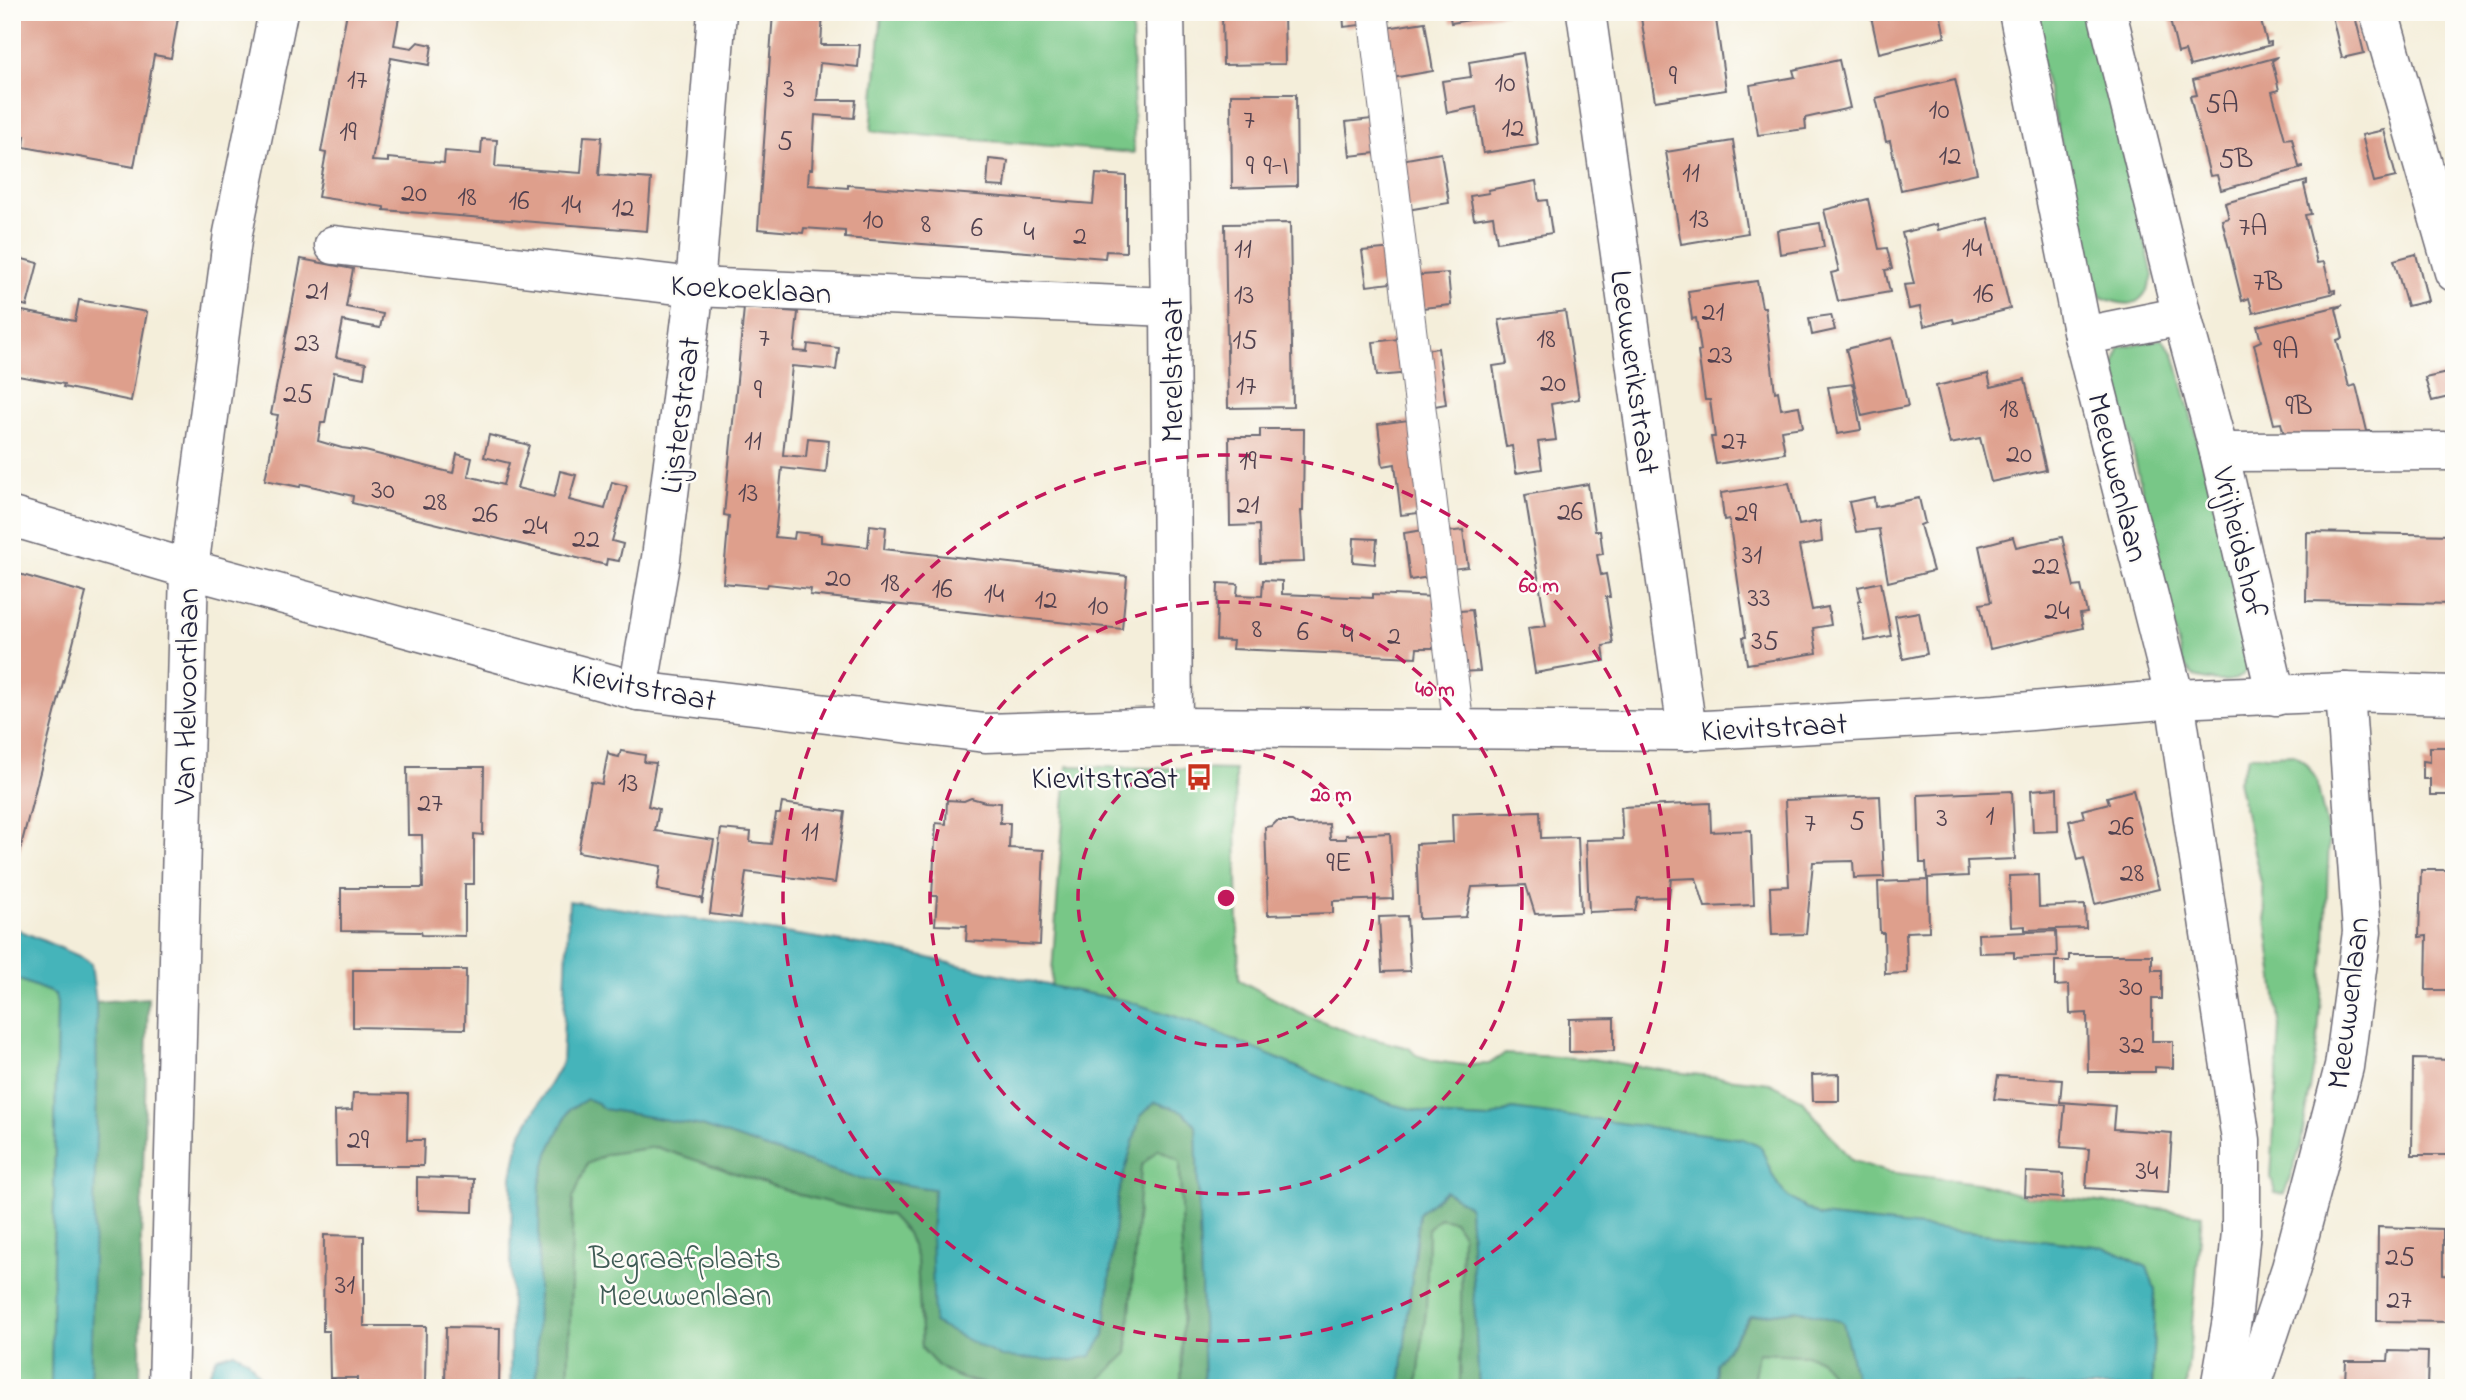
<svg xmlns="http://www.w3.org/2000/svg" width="2466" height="1400" viewBox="0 0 2466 1400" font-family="'Indie Flower',sans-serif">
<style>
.green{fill:#78c787;stroke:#4d7461;stroke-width:2}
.forest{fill:#62ac74;stroke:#426758;stroke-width:2}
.water{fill:#44b4ba;stroke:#336b7a;stroke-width:2}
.building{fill:#de9f8c}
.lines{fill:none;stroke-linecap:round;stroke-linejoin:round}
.service-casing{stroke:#6c6973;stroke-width:32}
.minor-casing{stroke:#6c6973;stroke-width:41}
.service{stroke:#fff;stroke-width:30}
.minor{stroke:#fff;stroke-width:38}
.ring{fill:none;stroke:#c2185b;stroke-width:3.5;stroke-dasharray:12 9}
.labels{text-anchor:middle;stroke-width:5;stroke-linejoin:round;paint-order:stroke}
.number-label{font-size:28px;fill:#51414f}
.street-label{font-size:32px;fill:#22223b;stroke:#fdfcf7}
.poi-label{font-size:32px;fill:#22223b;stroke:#fdfcf7;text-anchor:end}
.park-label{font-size:32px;fill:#405c56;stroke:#fdfcf7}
.centre{fill:#c2185b;stroke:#fdfcf7;stroke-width:3.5}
.ring-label{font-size:21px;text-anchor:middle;font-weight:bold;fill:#c2185b;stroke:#fdfcf7;stroke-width:5;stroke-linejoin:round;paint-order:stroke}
</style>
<rect width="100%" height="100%" fill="#fdfcf7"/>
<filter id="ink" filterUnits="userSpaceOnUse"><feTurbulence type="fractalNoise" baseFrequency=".0143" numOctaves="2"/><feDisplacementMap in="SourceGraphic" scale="14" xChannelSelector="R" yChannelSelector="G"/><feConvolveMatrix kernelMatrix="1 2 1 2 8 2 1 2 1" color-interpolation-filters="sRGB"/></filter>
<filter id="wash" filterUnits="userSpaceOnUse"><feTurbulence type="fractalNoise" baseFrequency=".00686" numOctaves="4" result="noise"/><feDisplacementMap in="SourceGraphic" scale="28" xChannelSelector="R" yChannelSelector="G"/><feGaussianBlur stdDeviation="1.57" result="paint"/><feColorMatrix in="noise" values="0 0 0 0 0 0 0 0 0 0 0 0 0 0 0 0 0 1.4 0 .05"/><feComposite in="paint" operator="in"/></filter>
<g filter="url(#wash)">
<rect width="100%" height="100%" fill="#f4eeda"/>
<g class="green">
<polygon points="882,12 1132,12 1134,153 871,131"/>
<path d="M 2029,12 L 2087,12 L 2125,155 L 2153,276 C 2143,307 2130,309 2101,297 L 2096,286 Z"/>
<path d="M 2162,339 L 2174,354 L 2231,563 L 2251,663 C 2243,679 2236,681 2219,681 C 2200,680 2191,678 2182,661 L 2114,369 L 2119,347 Z"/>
<polygon points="2294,754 2306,763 2316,779 2329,838 2325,944 2317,1048 2300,1149 2284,1194 2275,1193 2271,1177 2280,1027 2262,887 2238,781 2249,756"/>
<path d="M 1067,766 L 1235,770 L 1239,980 L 1299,1012 L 1354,1034 L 1409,1048 L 1416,1055 L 1434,1061 L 1465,1065 L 1489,1064 L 1504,1054 L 1592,1059 L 1675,1072 L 1770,1083 L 1801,1099 L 1851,1160 L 1887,1172 L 1977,1183 L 2025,1196 L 2063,1198 L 2202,1214 L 2186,1388 L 2152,1388 L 2155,1290 L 2147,1267 L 2104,1247 L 1819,1216 C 1778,1195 1778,1189 1761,1147 L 1512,1109 L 1488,1119 L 1448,1117 L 1394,1105 L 1348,1089 L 1192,1022 L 1127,1001 L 1051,986 Z"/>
<polygon points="12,977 55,994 57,1004 51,1388 12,1388"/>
<path d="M 656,1147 L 801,1195 L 850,1208 L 890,1215 L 907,1233 L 917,1259 L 922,1349 C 927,1354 932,1360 937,1365 C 974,1397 1047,1386 1093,1386 L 1127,1354 L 1141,1165 L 1158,1149 L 1180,1161 L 1183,1299 L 1181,1388 L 568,1388 L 573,1198 L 587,1164 L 606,1154 Z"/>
<polygon points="1439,1218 1454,1221 1462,1233 1460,1388 1417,1388 1426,1310 1428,1228"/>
<polygon points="1758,1353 1806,1355 1820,1359 1833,1377 1831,1388 1752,1388"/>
</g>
<g class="forest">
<polygon points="148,998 141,1238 140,1388 90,1388 96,1002"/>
<path d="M 587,1099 L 597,1103 L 604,1109 L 702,1126 L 852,1177 L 934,1189 L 931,1235 L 1104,1335 L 1118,1195 L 1140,1117 L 1155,1102 L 1182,1111 L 1196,1124 L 1204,1381 L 1211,1388 L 1181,1388 L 1183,1299 L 1180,1161 L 1159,1149 L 1141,1166 L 1127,1353 L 1093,1386 C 1042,1386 987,1395 941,1368 C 934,1363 928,1355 922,1348 L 917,1259 L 907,1233 L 890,1215 L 850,1208 L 801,1195 L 656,1147 L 607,1154 L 587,1164 L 573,1198 L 568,1388 L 536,1388 L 540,1184 L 548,1153 L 569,1110 Z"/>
<polygon points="1445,1191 1469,1206 1479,1388 1460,1388 1462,1233 1454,1221 1439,1218 1428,1229 1426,1310 1417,1388 1400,1388 1419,1213"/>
<polygon points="1797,1310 1843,1322 1858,1388 1831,1388 1833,1377 1820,1359 1806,1355 1758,1353 1752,1388 1715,1388 1716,1364 1751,1316"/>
</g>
<g class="water">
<path d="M 569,901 L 885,948 L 1060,988 L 1127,1001 L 1192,1022 L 1348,1089 L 1394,1105 L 1448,1117 L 1488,1119 L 1512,1109 L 1743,1139 L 1761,1147 C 1778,1189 1778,1195 1820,1216 L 2104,1247 L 2147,1267 L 2155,1290 L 2152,1388 L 1858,1388 L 1843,1322 L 1797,1310 L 1750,1316 L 1716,1364 L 1715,1388 L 1479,1388 L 1469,1206 L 1445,1191 L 1419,1213 L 1400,1388 L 1211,1388 L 1204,1381 L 1196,1125 L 1182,1111 L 1155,1102 L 1140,1117 L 1118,1195 L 1104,1336 L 1091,1356 L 1070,1361 L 1001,1357 L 934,1323 L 931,1235 L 934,1189 L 852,1177 L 702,1126 L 604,1109 L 597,1103 L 587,1099 L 569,1110 L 548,1153 L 540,1184 L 536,1388 L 510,1388 L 512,1176 L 520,1136 L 562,1063 Z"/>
<polygon points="12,927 81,957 91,964 96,1002 97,1087 90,1388 51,1388 57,1004 55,994 12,977"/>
<polygon points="234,1352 248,1360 268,1388 210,1388 209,1374 217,1357"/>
</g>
<g id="blocks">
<g class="building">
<polygon points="12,12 179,12 171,58 154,55 134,167 24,147 25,136 12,136"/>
<polygon points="347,12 400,12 394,45 412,48 418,42 432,45 429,65 391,58 372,161 388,162 388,158 444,163 445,151 481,154 482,139 497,140 495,167 581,173 584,136 602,137 599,175 651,179 647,231 384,210 384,207 318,197 326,153 321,152"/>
<polygon points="773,12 823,12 821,45 860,45 858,67 820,63 817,100 856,100 854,118 815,115 812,169 809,169 808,185 848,188 848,185 1093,204 1096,174 1126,176 1126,252 1106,251 1105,258 845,238 845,231 804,228 803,233 758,229"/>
<polygon points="1222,12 1284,12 1285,64 1223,65"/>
<polygon points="1343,12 1367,12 1369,24 1344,27"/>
<polygon points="1449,12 1506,12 1506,14 1451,23"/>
<polygon points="1640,12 1715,12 1726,90 1655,101"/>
<polygon points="1870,12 1940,12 1945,37 1879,53"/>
<polygon points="2168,12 2259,14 2267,43 2271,42 2271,45 2190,66 2185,51 2178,53"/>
<polygon points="2331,12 2354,12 2364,53 2342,58"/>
<polygon points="1425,22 1433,71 1386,79 1380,29"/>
<polygon points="1523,53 1538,145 1483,153 1476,107 1447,113 1442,81 1471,77 1469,62"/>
<polygon points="2278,57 2272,61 2279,90 2272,92 2285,139 2292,138 2299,167 2303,166 2303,168 2221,190 2217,175 2210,176 2190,96 2197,95 2193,80"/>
<polygon points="1839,60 1850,108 1805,118 1806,129 1758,135 1750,85 1795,77 1793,70"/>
<polygon points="1955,79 1977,173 1901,190 1890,141 1886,142 1876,98"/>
<polygon points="1231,94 1296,94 1297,186 1232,188"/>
<polygon points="1380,118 1384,152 1350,156 1346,122"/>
<polygon points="2384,130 2396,177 2374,182 2362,135"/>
<polygon points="1733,141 1748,233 1681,244 1666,152"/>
<polygon points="1441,153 1449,203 1401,211 1395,161"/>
<polygon points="989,159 1008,161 1005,187 987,186"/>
<polygon points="1536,181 1539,201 1547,200 1552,233 1497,242 1493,216 1474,219 1470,196 1489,193 1488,190"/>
<polygon points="2307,181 2307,184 2304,185 2311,214 2305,215 2317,263 2324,262 2331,291 2335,290 2335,293 2253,313 2249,298 2242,301 2222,220 2229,218 2225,203"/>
<polygon points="1868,199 1879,249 1887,248 1892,269 1885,270 1890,292 1838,301 1831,273 1839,271 1824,210"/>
<polygon points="1988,218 2010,309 1954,323 1953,319 1924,326 1920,307 1909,309 1904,285 1914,284 1902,233 1937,224 1938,230"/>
<polygon points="1290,223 1293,407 1228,408 1225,224"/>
<polygon points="1820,223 1824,247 1780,254 1777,230"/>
<polygon points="1395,248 1399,282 1367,286 1362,251"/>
<polygon points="2416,254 2428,301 2407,306 2394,260"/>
<polygon points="15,257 38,263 27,306 12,302 12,266"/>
<polygon points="301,259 353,269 346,307 383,314 380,328 343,321 336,357 366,363 364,378 334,372 325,423 321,423 318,441 342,448 365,451 453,473 457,454 472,458 468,476 503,485 509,463 484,457 489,435 529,445 517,488 554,497 560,471 576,475 569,500 605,509 612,482 627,486 612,541 623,544 619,561 607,559 606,565 352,503 353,496 307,485 301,484 300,487 265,480 278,415 271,414"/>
<polygon points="1448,273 1451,305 1412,309 1409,276"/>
<polygon points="1757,281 1762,307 1765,307 1775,392 1778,391 1781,409 1799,406 1803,427 1781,430 1785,453 1716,464 1711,437 1715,437 1710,400 1705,400 1698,352 1701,351 1696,318 1692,319 1688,291"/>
<polygon points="79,300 147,312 131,401 63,387 64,384 12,375 22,311 75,321"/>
<polygon points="2343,305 2336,309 2343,338 2337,340 2349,387 2356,385 2367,431 2371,431 2371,434 2285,438 2281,423 2274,424 2254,344 2261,341 2257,326"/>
<polygon points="744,308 798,312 794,351 807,352 808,344 839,348 836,370 792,366 783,455 806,457 808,438 829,440 826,473 782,468 775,537 794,539 795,532 821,535 821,542 868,547 870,525 886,527 884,549 1127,576 1122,629 810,595 811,589 768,584 767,587 723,583 729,516 724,515"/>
<polygon points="1565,311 1579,399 1551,404 1556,440 1538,442 1542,469 1516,473 1512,446 1506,447 1493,366 1507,364 1499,320"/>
<polygon points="1831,315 1835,330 1812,335 1809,318"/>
<polygon points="1406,338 1410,373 1377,376 1373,342"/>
<polygon points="1892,338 1908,406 1862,416 1846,349"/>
<polygon points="1438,348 1446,404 1424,408 1418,351"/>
<polygon points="2447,373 2453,396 2432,401 2425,378"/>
<polygon points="1988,374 1991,387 2025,379 2046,470 1991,482 1980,438 1950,444 1936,386"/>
<polygon points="1853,384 1861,430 1837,434 1828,387"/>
<polygon points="1416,419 1427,512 1401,515 1395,464 1383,466 1378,424"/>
<polygon points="1260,429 1304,429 1303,511 1301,511 1304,562 1260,563 1259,525 1230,526 1229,437 1260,437"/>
<polygon points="1789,483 1799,525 1820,521 1822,542 1799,546 1812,610 1828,607 1831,625 1813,628 1817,653 1747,664 1743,637 1746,637 1729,519 1724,520 1721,493"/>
<polygon points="1588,484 1595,531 1600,531 1603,554 1597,555 1601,575 1606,574 1610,597 1606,597 1613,644 1603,646 1605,661 1535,673 1528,628 1546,626 1525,495"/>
<polygon points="1874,497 1875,507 1919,498 1925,523 1920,525 1933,571 1888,582 1879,529 1856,532 1849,502"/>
<polygon points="1430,529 1436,576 1410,580 1404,533"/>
<polygon points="1463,530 1468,567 1443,570 1438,533"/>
<polygon points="2307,532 2454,535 2454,604 2306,601"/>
<polygon points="2013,537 2016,547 2062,537 2074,587 2081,586 2087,613 2080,614 2083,628 1990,649 1980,604 1991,602 1979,546"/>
<polygon points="1354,538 1377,539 1375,564 1353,562"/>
<polygon points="12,572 86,593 13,877 12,877"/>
<polygon points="1263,580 1282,581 1282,594 1373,598 1373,594 1435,597 1442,648 1417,648 1416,657 1232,649 1233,641 1216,640 1218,583 1238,584 1237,595 1262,596"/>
<polygon points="1881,582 1891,636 1865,641 1858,601 1861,600 1858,587"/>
<polygon points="1472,610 1480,671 1455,672 1447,612"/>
<polygon points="1919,612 1927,654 1903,659 1895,616"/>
<polygon points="2430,747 2454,747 2454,795 2430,795 2430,779 2423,779 2423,761 2430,762"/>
<polygon points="621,751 645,755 644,762 656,763 648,806 659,809 655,831 714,840 702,904 701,898 657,890 661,866 578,852 591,782 602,784 608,752 610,755 619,757"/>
<polygon points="407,767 484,767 483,835 474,834 474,884 465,884 465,936 422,935 421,932 341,931 341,888 423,888 422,835 408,835"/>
<polygon points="2057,788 2058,831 2033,832 2031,790"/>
<polygon points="2133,790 2159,889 2095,904 2084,858 2078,860 2069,821 2084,817 2082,810 2109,803 2107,797"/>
<polygon points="2012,791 2015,859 1967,861 1968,876 1927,878 1926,863 1920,863 1918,795"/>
<polygon points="1880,796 1884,877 1854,878 1853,861 1813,862 1806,934 1772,935 1770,887 1789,886 1785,800"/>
<polygon points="971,798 985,802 1001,803 1000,823 1010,823 1009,848 1044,850 1040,945 966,941 967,926 935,925 937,896 932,896 936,823 946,824 947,800 964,801"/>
<polygon points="782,803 845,812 835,883 746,872 740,918 710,914 721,829 751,832 750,842 771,844 776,814 780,814"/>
<polygon points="1710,803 1711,832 1751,830 1754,905 1705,907 1696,878 1671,879 1669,897 1638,898 1635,910 1589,912 1586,840 1623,839 1621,807"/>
<polygon points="1540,811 1541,838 1578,837 1581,912 1535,914 1526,885 1472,887 1466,917 1419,919 1416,844 1453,842 1452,814"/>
<polygon points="1277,821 1292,821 1298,825 1329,824 1330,839 1346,839 1346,835 1390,833 1393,899 1333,901 1333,913 1268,915 1265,827 1272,826"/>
<polygon points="2421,870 2454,870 2454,990 2426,990 2427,936 2419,937"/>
<polygon points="2038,875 2039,907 2085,905 2086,928 2025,930 2025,926 2011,927 2009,876"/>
<polygon points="1928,880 1929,931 1906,932 1907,973 1885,974 1884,933 1880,933 1878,882"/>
<polygon points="1407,916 1410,971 1382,972 1379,917"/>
<polygon points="2056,931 2057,956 2014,958 2014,952 1979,953 1978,934"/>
<polygon points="2069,955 2152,955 2152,970 2162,970 2162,999 2152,999 2152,1041 2173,1041 2173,1068 2155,1067 2155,1072 2088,1072 2087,1013 2070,1014 2069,985 2055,986 2055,961 2069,961"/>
<polygon points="353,970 466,970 465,1029 353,1027"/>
<polygon points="1614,1018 1614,1051 1569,1052 1569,1019"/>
<polygon points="2413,1059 2454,1060 2454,1155 2412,1155"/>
<polygon points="1839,1074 1839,1101 1813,1101 1812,1075"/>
<polygon points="1998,1076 2062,1080 2060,1102 2115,1106 2113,1129 2172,1133 2168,1193 2086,1188 2089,1149 2061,1147 2065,1105 1994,1099"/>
<polygon points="353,1093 408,1094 407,1140 424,1140 423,1166 336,1166 335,1111 352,1110"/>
<polygon points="2026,1172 2064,1174 2063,1198 2025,1196"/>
<polygon points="417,1177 474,1179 473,1212 417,1210"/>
<polygon points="2378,1227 2443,1229 2443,1275 2454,1276 2454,1322 2377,1321"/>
<polygon points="324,1235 364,1236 364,1326 426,1326 425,1386 357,1385 357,1378 330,1378 329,1331 323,1331"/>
<polygon points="446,1327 500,1328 499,1388 445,1387"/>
<polygon points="2389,1351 2428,1352 2427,1388 2341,1388 2341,1382 2345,1382 2346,1361 2388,1361"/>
</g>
</g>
</g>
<g filter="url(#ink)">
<use href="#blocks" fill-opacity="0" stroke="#6c6973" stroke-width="2"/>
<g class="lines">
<defs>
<polyline id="service" points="1373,12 1459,730"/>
<g id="minor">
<polyline points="1165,12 1170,307 1173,727"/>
<polyline points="1586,12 1687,731"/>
<polyline points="2018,12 2083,336 2175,699 2241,1140 2241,1232 2233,1313 2220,1388"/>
<polyline points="2107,12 2182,316 2219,452 2276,696"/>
<polyline points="2379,12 2454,272"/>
<polyline points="334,245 695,287 1170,307"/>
<polyline points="2083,336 2182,316"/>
<polyline points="2219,452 2454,451"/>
<polyline points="12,517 189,569 638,691 985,733 1173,727 1687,731 1995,714 2175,699 2345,692 2454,695"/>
<polyline points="638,691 661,558 695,287 717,12"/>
<polyline points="168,1388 189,569 233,233 278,12"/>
<polyline points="2251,1388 2291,1268 2344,1067 2362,932 2345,692"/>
</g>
</defs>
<use href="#service" class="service-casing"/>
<use href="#minor" class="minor-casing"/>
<use href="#service" class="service"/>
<use href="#minor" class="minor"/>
</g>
</g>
<g class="ring">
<circle cx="1226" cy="898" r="148"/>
<circle cx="1226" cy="898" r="296"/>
<circle cx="1226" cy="898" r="443"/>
</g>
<defs>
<symbol id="bus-bare" viewBox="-9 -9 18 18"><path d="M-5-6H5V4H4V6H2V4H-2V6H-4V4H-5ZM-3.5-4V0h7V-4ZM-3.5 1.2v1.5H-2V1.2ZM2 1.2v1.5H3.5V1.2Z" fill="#c8321e" stroke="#fdfcf7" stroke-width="2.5" paint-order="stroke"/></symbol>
</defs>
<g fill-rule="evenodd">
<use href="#bus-bare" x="1180" y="758" width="38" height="38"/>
</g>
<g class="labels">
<g class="number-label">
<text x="1673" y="84">9</text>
<text x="357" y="88">17</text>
<text x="1505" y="91">10</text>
<text x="789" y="97">3</text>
<text x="2222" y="112">5A</text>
<text x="1939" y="118">10</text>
<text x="1249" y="128">7</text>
<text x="1513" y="136">12</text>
<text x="348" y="140">19</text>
<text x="785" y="149">5</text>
<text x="1950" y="164">12</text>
<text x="2236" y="167">5B</text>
<text x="1250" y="174">9</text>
<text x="1276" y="174">9-I</text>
<text x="1691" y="181">11</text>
<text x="414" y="201">20</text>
<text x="467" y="205">18</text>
<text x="519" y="209">16</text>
<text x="571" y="213">14</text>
<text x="623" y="216">12</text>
<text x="1699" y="227">13</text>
<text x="873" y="228">10</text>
<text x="926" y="232">8</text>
<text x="2253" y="235">7A</text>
<text x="977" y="236">6</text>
<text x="1029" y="240">4</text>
<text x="1080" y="244">2</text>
<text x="1972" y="256">14</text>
<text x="1243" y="257">11</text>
<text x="2268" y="290">7B</text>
<text x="317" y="299">21</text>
<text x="1983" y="302">16</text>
<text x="1244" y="303">13</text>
<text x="1713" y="320">21</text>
<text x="764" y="346">7</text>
<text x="1546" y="347">18</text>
<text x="1245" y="348">15</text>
<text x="307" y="351">23</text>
<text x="2286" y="358">9A</text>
<text x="1720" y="363">23</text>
<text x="1553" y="391">20</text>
<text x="1246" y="394">17</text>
<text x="758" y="398">9</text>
<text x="298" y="402">25</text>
<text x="2299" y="414">9B</text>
<text x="2009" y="417">18</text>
<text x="753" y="449">11</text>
<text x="1734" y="449">27</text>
<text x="2019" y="462">20</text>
<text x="1248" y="469">19</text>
<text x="383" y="498">30</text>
<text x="748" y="501">13</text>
<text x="435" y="510">28</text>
<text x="1248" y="513">21</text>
<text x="1570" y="520">26</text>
<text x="1746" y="521">29</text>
<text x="485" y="522">26</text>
<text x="535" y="534">24</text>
<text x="586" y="547">22</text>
<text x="1752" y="563">31</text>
<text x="2046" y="574">22</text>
<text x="838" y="586">20</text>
<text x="890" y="591">18</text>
<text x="942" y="597">16</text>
<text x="994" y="602">14</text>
<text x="1759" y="606">33</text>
<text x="1046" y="608">12</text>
<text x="1098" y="614">10</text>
<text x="2057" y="619">24</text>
<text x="1257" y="637">8</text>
<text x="1303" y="640">6</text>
<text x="1348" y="642">4</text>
<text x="1394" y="644">2</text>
<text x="1765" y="649">35</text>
<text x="628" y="791">13</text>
<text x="430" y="811">27</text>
<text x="1990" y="824">1</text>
<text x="1942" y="826">3</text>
<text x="1857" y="829">5</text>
<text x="1810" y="831">7</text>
<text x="2121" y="835">26</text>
<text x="810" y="840">11</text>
<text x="1339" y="871">9E</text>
<text x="2132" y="881">28</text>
<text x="2131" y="995">30</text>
<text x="2132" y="1053">32</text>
<text x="358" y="1148">29</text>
<text x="2147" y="1179">34</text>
<text x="2400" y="1265">25</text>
<text x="345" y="1293">31</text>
<text x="2399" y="1308">27</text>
</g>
<g class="street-label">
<text transform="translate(751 288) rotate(3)" y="11">Koekoeklaan</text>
<text transform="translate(1171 370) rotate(-90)" y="11">Merelstraat</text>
<text transform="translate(1636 372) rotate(82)" y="11">Leeuwerikstraat</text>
<text transform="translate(679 415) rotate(-83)" y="11">Lijsterstraat</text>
<text transform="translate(2119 477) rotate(76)" y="11">Meeuwenlaan</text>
<text transform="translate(2241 542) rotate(77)" y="11">Vrijheidshof</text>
<text transform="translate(644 686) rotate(11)" y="11">Kievitstraat</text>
<text transform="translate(185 696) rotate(-89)" y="11">Van Helvoortlaan</text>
<text transform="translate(1774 726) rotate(-3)" y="11">Kievitstraat</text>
<text transform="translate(2347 1003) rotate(-83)" y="11">Meeuwenlaan</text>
</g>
<g class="poi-label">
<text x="1178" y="788">Kievitstraat</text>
</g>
<g class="park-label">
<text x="685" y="1268">Begraafplaats<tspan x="685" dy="37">Meeuwenlaan</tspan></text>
</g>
</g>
<circle cx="1226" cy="898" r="10" class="centre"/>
<g class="ring-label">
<text x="1539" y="592">60 m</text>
<text x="1435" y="696">40 m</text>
<text x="1331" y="801">20 m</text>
</g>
<rect width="2466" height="1400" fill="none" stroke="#fdfcf7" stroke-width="42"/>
</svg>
